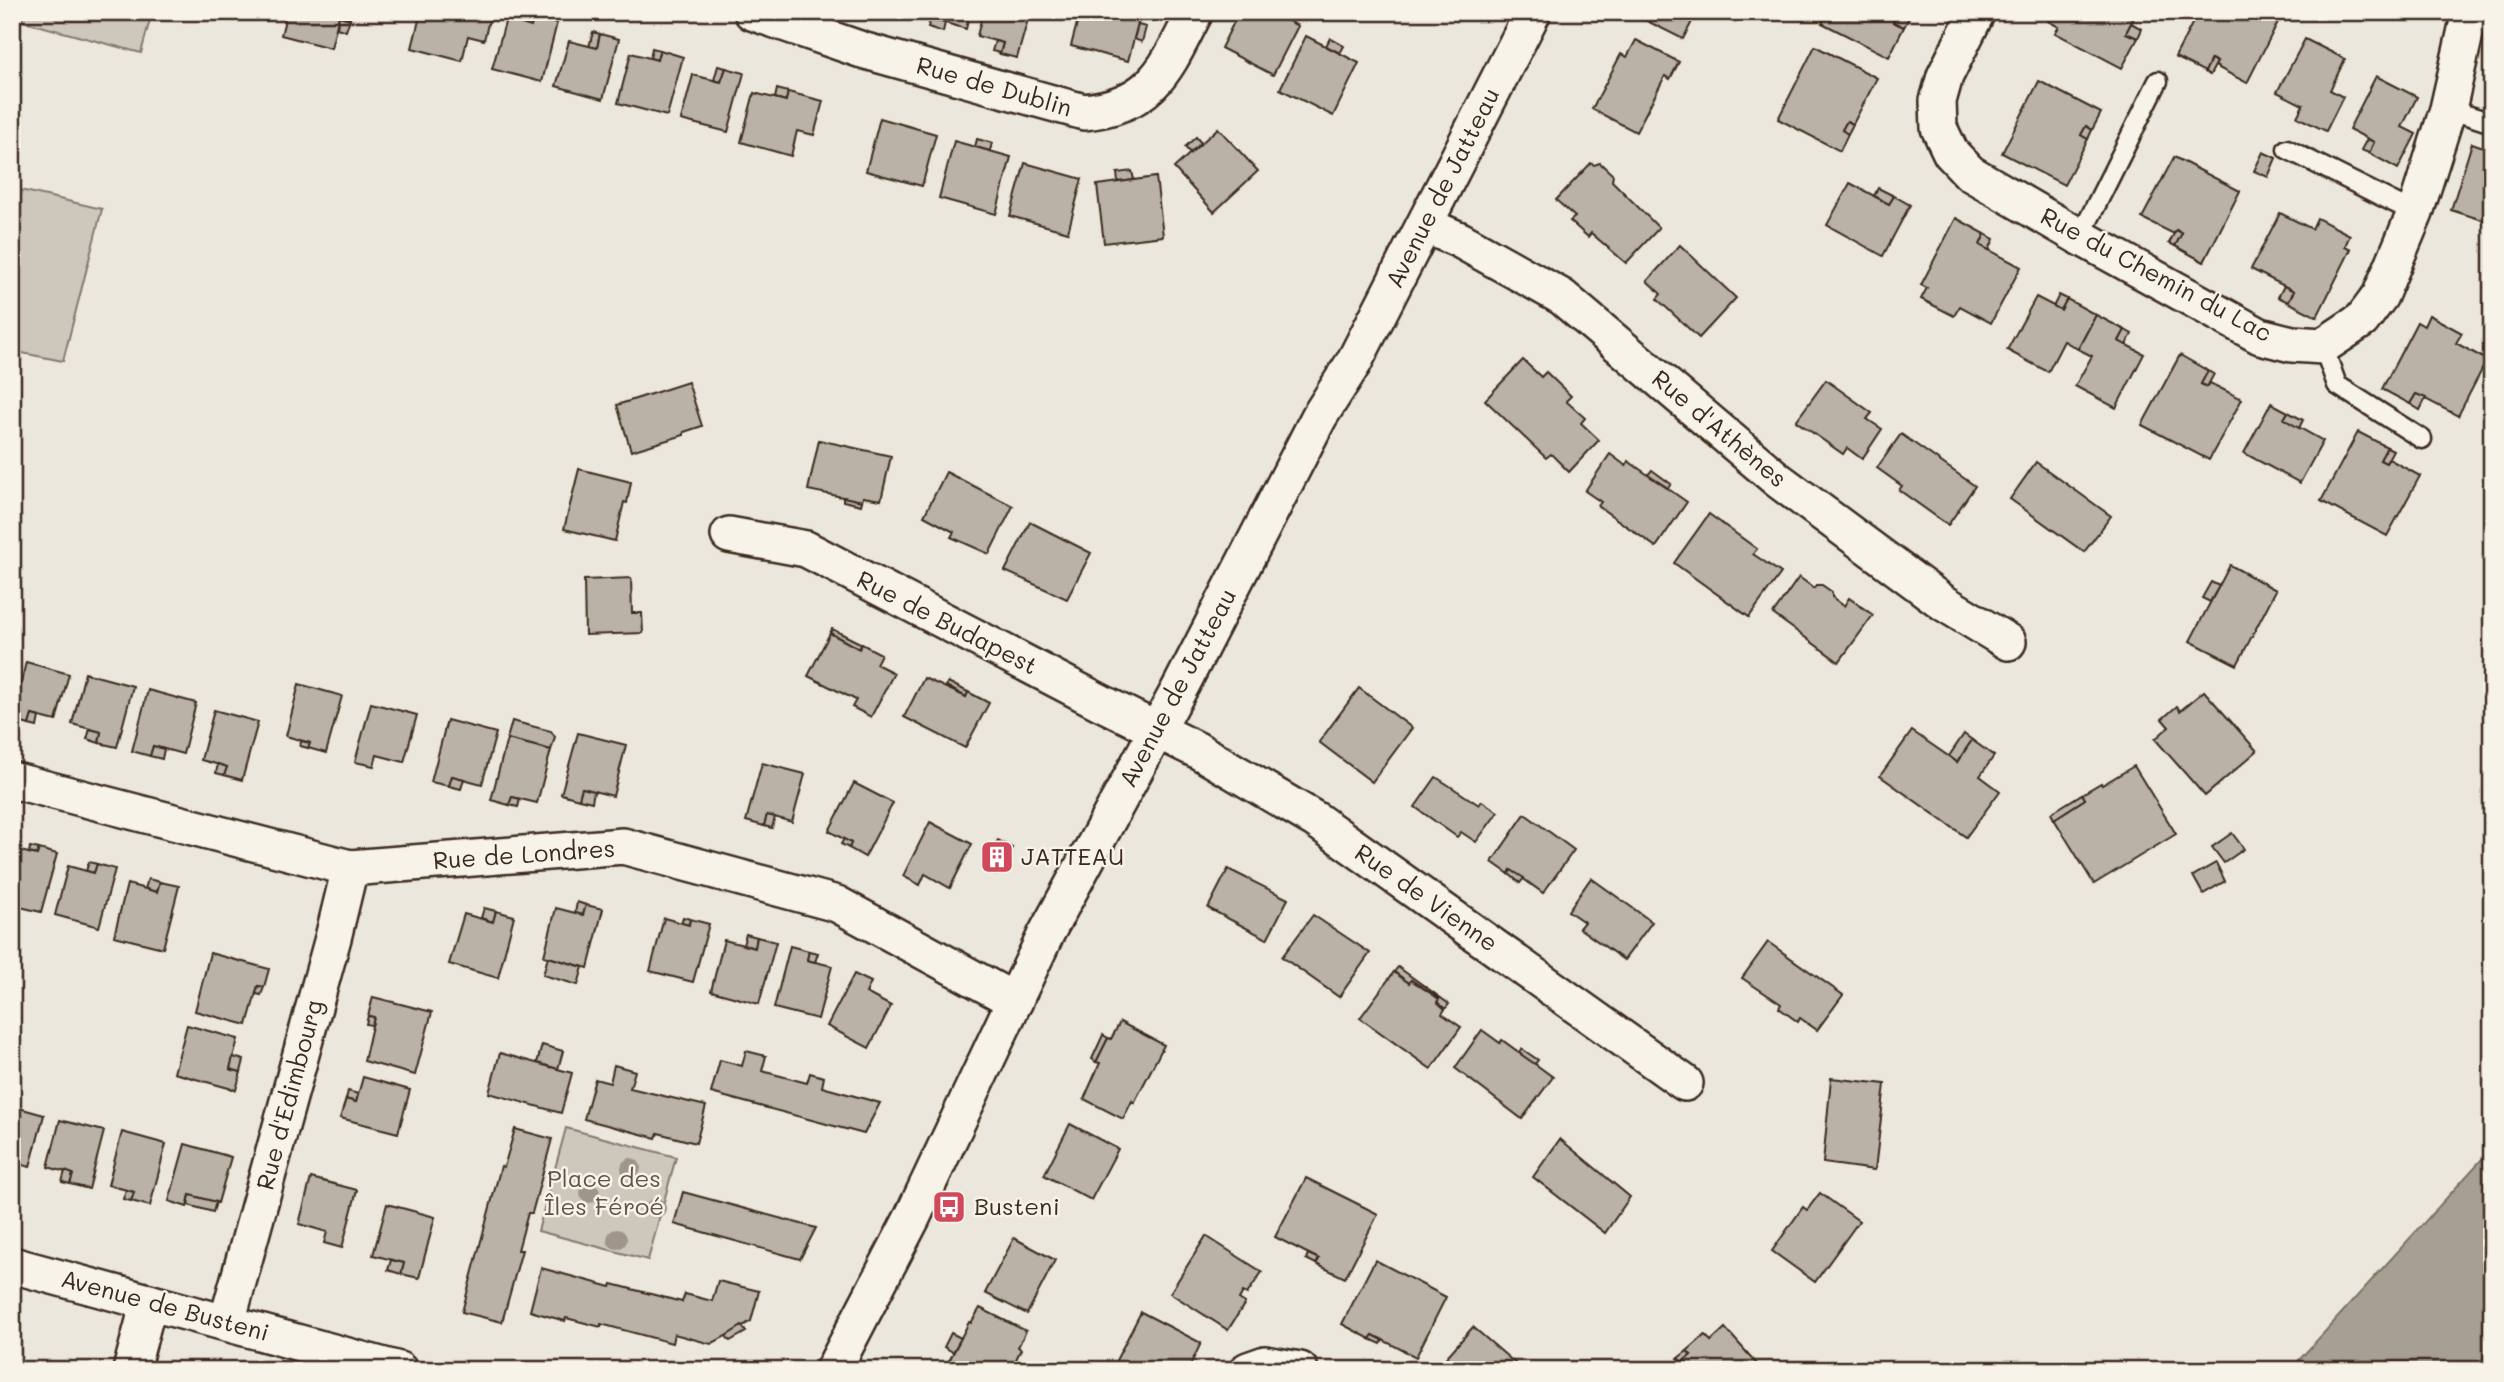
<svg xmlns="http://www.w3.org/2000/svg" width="2504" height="1382" viewBox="0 0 2504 1382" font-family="Mali,sans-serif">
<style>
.green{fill:#cec8bc;stroke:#84796d;stroke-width:2}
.water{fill:#a89f93;stroke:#7c7064;stroke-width:2}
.building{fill:#bab2a7;stroke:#3b2a1e;stroke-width:2}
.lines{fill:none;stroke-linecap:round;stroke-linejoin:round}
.service-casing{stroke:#3b2a1e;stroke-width:23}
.minor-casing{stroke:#3b2a1e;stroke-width:40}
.service{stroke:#f7f3e8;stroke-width:18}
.minor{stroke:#f7f3e8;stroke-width:35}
.tree{fill:#9f958a}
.labels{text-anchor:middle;stroke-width:5;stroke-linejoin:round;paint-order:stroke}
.street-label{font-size:24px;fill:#3b2a1e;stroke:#f7f3e8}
.poi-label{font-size:24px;fill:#3b2a1e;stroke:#f7f3e8;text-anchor:start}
.park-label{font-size:24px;fill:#605246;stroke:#f7f3e8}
</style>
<rect width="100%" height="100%" fill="#ece7dc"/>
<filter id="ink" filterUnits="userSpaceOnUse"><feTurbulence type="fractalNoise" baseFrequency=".0143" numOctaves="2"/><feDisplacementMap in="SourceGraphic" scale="14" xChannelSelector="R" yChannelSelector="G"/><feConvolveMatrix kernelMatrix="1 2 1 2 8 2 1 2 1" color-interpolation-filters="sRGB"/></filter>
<g filter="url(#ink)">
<g class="green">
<polygon points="24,12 152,12 141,53 22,21"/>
<polygon points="12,188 102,209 63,361 12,351"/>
<polygon points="566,1128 676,1157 648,1260 538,1231"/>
<polygon points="2492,1348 2492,1370 2472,1370"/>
</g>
<polygon class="water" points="2492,1148 2492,1348 2472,1370 2290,1370"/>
<g class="building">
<polygon points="287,12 351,12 350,19 339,16 331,48 281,35"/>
<polygon points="421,12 491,12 484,40 468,36 462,61 412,48"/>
<polygon points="909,12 970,12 966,29"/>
<polygon points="983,12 1030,12 1017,58 1000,54 1003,43 977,36"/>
<polygon points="1080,12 1141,12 1128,61 1071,46"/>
<polygon points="1239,12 1272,12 1298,26 1273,75 1221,48"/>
<polygon points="1644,12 1697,12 1683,39 1641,18"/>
<polygon points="1818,12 1898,12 1893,22 1904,27 1889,57 1822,23 1826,16"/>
<polygon points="1898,12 1909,18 1904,27 1893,22"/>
<polygon points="2052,12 2137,12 2126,33 2138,38 2122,68 2055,33 2059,27 2048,21"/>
<polygon points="2198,12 2260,12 2278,22 2247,83 2215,66 2217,62 2211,59 2205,72 2175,57"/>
<polygon points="527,15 534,17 531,27 524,25"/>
<polygon points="339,16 350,19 346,31 337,28"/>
<polygon points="534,17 557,23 542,82 492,69 506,19 531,27"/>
<polygon points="930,19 945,23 943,32 928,27"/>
<polygon points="2131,23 2142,29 2138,38 2126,33"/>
<polygon points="1138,25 1146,27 1142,42 1134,39"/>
<polygon points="593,32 600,34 597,48 589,47"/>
<polygon points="600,34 619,39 603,99 556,86 569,41 597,48"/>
<polygon points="1306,36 1359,63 1333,116 1280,89"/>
<polygon points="1330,38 1344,46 1340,53 1326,46"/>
<polygon points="2305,39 2345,59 2330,90 2343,97 2326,131 2297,117 2303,105 2277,92"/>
<polygon points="1636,40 1679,62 1670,79 1665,76 1636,132 1592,109 1621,54 1627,57"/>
<polygon points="995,41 1003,43 1000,53 992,51"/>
<polygon points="1815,46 1877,78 1853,124 1847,121 1842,130 1848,134 1840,151 1778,119"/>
<polygon points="652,48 660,50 657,60 650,58"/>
<polygon points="660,50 683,57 667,116 618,103 631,53 657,60"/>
<polygon points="2211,59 2217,62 2210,75 2205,72"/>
<polygon points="718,66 726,68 721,82 714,80"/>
<polygon points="726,68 744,73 728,132 681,120 693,75 721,82"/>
<polygon points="2376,76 2417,97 2402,127 2416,134 2398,169 2369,153 2374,142 2349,129"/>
<polygon points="2039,81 2101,113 2092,130 2086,126 2081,135 2088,139 2064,185 2002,153"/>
<polygon points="777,89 788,92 786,101 775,98"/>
<polygon points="788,92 823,101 814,135 797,131 791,156 741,142 754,93 786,101"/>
<polygon points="880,118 936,134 922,186 866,171"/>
<polygon points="1847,121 1853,124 1848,134 1842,130"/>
<polygon points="2086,126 2092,130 2088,139 2081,135"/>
<polygon points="1218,128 1258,171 1214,212 1174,168"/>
<polygon points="1196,137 1201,143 1190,153 1185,147"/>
<polygon points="977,139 992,143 990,151 975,147"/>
<polygon points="2367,139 2374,142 2369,153 2361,150"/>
<polygon points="954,141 1011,157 996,214 939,198"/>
<polygon points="2472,143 2492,150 2492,223 2451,210"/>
<polygon points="2263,152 2276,158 2268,177 2254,171"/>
<polygon points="2174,157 2240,191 2204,262 2175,246 2182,233 2176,230 2174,234 2142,218"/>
<polygon points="1025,163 1082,179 1068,232 1010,216"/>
<polygon points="1591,163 1594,165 1600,163 1613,175 1612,181 1659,228 1626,263 1591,233 1588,237 1570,221 1575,217 1556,200"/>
<polygon points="1132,171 1134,180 1118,182 1117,173"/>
<polygon points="1156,177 1163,236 1104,243 1097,185"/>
<polygon points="1850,183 1889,204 1894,196 1910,205 1883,256 1827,225"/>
<polygon points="1878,188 1894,196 1889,204 1874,196"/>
<polygon points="2280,213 2312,229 2317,218 2350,235 2345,246 2351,249 2317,317 2288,302 2294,291 2251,269"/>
<polygon points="1956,218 1985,234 1980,245 2021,267 1991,323 1960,306 1954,316 1921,299 1927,288 1921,285"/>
<polygon points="2176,230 2182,233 2175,246 2169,243"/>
<polygon points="1985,234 1994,239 1989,250 1980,245"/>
<polygon points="1680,245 1736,298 1699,338 1657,299 1661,294 1647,281"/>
<polygon points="2284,286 2294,291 2288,302 2278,297"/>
<polygon points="2059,295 2067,299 2061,310 2053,307"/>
<polygon points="2036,297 2061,310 2067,299 2096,315 2078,349 2064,341 2048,372 2007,350"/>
<polygon points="2096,315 2125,330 2119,341 2144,354 2116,408 2075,386 2092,356 2078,349"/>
<polygon points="2429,315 2462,333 2456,343 2487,360 2458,416 2416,394 2410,404 2382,389 2417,322 2424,326"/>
<polygon points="2125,330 2132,334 2126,345 2119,341"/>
<polygon points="2180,355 2208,371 2201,384 2207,387 2210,383 2242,399 2209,460 2142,425"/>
<polygon points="1523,360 1541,377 1546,372 1571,396 1566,401 1585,418 1581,423 1599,440 1569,472 1551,454 1546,458 1485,400"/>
<polygon points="2208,371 2214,374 2207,387 2201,384"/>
<polygon points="1826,380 1872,413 1867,419 1882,429 1862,459 1847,448 1843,454 1796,421"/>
<polygon points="688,382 702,426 684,432 684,435 631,451 617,405"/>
<polygon points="2416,394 2426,398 2420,410 2410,404"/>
<polygon points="2271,403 2288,412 2284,419 2323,441 2300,483 2244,453"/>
<polygon points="2288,412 2303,420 2299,428 2284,419"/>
<polygon points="2358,432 2387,447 2380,460 2386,463 2389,459 2420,476 2387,536 2321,501"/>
<polygon points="1901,434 1975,486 1948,525 1899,490 1902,486 1877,468"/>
<polygon points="819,440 891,456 881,500 863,497 862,501 808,490"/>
<polygon points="2387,447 2393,450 2386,463 2380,460"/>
<polygon points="1610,454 1626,466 1628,461 1687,502 1656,547 1598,506 1601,502 1585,491"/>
<polygon points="2036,462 2111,516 2084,552 2010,499"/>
<polygon points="579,469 631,482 627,503 624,502 615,541 564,529"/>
<polygon points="1652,470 1671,484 1668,488 1648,475"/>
<polygon points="946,472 1013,506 989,554 951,537 954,532 924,516"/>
<polygon points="843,497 862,501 861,505 843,501"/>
<polygon points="1709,514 1757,549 1753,554 1781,573 1749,617 1674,563"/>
<polygon points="1030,522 1091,553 1067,599 1005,571"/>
<polygon points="2230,565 2276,590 2237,665 2190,641"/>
<polygon points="1799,577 1814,588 1816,585 1822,585 1832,592 1832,597 1844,606 1849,598 1873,615 1839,662 1773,614"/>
<polygon points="631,578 632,613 642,613 643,633 585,635 584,580"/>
<polygon points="2211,582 2219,586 2210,602 2202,598"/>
<polygon points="832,629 862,644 859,649 830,633"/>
<polygon points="12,633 17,634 12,652"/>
<polygon points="830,633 859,649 862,644 881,654 876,664 894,673 871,717 852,707 856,700 808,676"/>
<polygon points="26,662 69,674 56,721 32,715 29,725 12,720"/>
<polygon points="85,673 133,686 117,747 99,743 101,732 72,724"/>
<polygon points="924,678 966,697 968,692 989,703 965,748 904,717"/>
<polygon points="948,682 968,692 966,697 946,686"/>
<polygon points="299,684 342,696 326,753 308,748 310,743 286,736"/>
<polygon points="1359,688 1412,728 1372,782 1319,742"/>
<polygon points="148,690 196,703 183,754 153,746 150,756 132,751"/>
<polygon points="2204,691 2257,751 2205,796 2155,739 2169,727 2162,719 2177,706 2180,711"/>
<polygon points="371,703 417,715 404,762 377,755 374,766 355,762"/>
<polygon points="214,710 258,722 242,780 224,775 227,767 201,760"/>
<polygon points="32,715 39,717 37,727 29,725"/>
<polygon points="447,720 496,733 482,784 452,776 449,786 431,782"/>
<polygon points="512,721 551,731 555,737 551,750 507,739"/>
<polygon points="90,729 101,732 99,743 87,739"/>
<polygon points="1912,731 1957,762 1972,740 1994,756 1980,776 2000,791 1966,837 1880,776"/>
<polygon points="578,733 626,745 613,796 582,788 579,799 561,794"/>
<polygon points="1964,734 1972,740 1957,762 1949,756"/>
<polygon points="507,739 551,750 537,803 512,797 509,805 491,800"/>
<polygon points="301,741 310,743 308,748 300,746"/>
<polygon points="153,746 164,749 162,759 150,756"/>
<polygon points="762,763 805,774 792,822 767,815 764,826 746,821"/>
<polygon points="218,764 227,767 224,775 216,773"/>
<polygon points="2134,766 2176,834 2094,884 2054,819 2085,799 2082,794 2101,783 2102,785"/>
<polygon points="452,776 464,779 461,789 449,786"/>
<polygon points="1436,777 1479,805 1482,801 1498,812 1476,842 1461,832 1457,837 1415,807"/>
<polygon points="854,783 893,803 865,857 849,848 851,843 829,831"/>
<polygon points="582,788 594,791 592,802 579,799"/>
<polygon points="2082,794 2085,799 2054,819 2051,813"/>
<polygon points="512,797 520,799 518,807 509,805"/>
<polygon points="1525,814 1574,850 1543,893 1511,870 1509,874 1492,862"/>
<polygon points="767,815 775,817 772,828 764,826"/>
<polygon points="930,822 972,844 950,888 925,874 920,885 903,876"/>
<polygon points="2232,833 2244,849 2224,863 2212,847"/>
<polygon points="844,839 851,843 849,848 841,844"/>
<polygon points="998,840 1012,848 997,875 982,867"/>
<polygon points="30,847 39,849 37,855 29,853"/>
<polygon points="12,849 37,855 39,849 57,854 41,912 12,905"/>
<polygon points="89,862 97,864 94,873 86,871"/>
<polygon points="2216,863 2225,881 2203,894 2193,876"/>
<polygon points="97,864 115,869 99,927 55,915 68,866 94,873"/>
<polygon points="1228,869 1288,899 1267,939 1208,908"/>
<polygon points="1511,870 1524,878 1520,883 1509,874"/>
<polygon points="1591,878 1652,922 1624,960 1579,928 1584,922 1568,911"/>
<polygon points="148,879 160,882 157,892 145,889"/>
<polygon points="160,882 179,886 163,948 114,936 127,884 157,892"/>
<polygon points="577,902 586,905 583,915 575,913"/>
<polygon points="586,905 603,909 588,968 544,956 556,908 583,915"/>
<polygon points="484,908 496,911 493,922 481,918"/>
<polygon points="496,911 514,916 498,978 449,964 464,914 493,922"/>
<polygon points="1313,915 1370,953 1339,997 1282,957"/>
<polygon points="683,917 690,919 689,925 681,923"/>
<polygon points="664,918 689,925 690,919 709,924 693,982 650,971"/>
<polygon points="746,934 757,937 755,948 743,945"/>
<polygon points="757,937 776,942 759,1004 711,991 724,940 755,948"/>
<polygon points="1768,942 1843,995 1817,1030 1800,1018 1798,1022 1779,1008 1781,1004 1742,978"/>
<polygon points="790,946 809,951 807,960 832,966 818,1019 774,1008"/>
<polygon points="809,951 818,953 815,962 807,960"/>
<polygon points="210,953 269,969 264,987 258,986 247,1025 195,1011"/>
<polygon points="548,957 583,967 578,985 543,975"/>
<polygon points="1398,967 1449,1004 1445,1009 1437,1002 1439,999 1411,980 1409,983 1394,972"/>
<polygon points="1394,972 1409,983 1411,980 1439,999 1437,1002 1445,1009 1442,1014 1461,1027 1431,1069 1360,1018"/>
<polygon points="854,974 871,982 866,993 891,1006 869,1048 827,1026"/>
<polygon points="258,986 264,987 261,995 256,994"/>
<polygon points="373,997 432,1012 415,1075 364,1061 374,1017 368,1016"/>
<polygon points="368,1016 374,1017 372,1025 366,1024"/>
<polygon points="1120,1022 1164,1045 1134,1103 1132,1101 1123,1119 1084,1099 1100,1063 1096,1062 1108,1038 1111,1039"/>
<polygon points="187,1025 238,1039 230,1069 241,1072 236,1090 174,1073"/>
<polygon points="1482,1030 1500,1043 1502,1040 1553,1077 1522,1119 1455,1068"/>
<polygon points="1103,1035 1108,1038 1096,1062 1092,1059"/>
<polygon points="542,1045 563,1051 558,1069 537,1063"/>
<polygon points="1522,1049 1538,1060 1535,1064 1519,1053"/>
<polygon points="746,1051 766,1056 762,1071 807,1083 810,1073 824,1077 822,1087 880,1103 864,1134 711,1093 720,1060 742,1066"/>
<polygon points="500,1053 572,1073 561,1113 489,1093"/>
<polygon points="233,1057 244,1060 241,1072 230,1069"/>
<polygon points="614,1065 635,1071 630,1088 706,1106 696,1143 658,1133 656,1138 584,1119 595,1079 610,1083"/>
<polygon points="363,1077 410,1090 398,1133 340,1118 346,1099 356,1102"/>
<polygon points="1831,1078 1885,1084 1875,1170 1823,1163"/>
<polygon points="348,1091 358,1094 356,1102 346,1099"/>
<polygon points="12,1106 44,1115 30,1167 12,1162"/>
<polygon points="60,1120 104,1131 89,1189 70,1184 73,1174 48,1167"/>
<polygon points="1070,1124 1118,1149 1091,1200 1044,1175"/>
<polygon points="515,1129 552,1139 532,1213 528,1213 518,1250 522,1250 502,1322 462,1312 501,1166 504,1167"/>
<polygon points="122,1132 166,1144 150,1206 131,1201 134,1192 108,1185"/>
<polygon points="1560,1139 1630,1197 1605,1233 1533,1177"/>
<polygon points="185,1144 231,1157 218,1203 190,1195 187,1207 169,1201"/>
<polygon points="65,1171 73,1174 70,1184 62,1182"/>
<polygon points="311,1178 357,1190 342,1248 324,1243 327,1232 299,1224"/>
<polygon points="1306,1178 1378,1214 1345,1278 1316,1264 1319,1259 1275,1237"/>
<polygon points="126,1190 134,1192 131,1201 123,1199"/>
<polygon points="683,1192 816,1228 800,1259 674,1224"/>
<polygon points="1820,1193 1859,1221 1815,1282 1772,1251 1803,1207 1807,1210"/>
<polygon points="190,1195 216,1202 213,1212 188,1205"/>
<polygon points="387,1204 435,1217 419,1278 401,1274 404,1263 373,1255"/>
<polygon points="1206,1236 1262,1272 1247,1294 1243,1292 1239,1299 1245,1303 1228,1330 1170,1293"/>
<polygon points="1014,1238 1055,1260 1027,1314 985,1293"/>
<polygon points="1308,1254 1319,1259 1316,1264 1306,1259"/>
<polygon points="391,1260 404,1263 401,1274 388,1270"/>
<polygon points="1375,1260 1446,1297 1416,1357 1373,1335 1370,1339 1342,1324"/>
<polygon points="541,1268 611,1287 612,1284 682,1302 685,1294 712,1301 718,1281 759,1291 751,1321 726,1336 711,1344 674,1334 672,1343 601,1324 601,1327 566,1318 565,1321 530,1311"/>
<polygon points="980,1308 1026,1331 1018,1347 1021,1349 1011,1370 950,1370 946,1367 969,1322 971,1323"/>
<polygon points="1141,1312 1201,1343 1188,1370 1111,1370"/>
<polygon points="742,1326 746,1332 730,1341 726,1336"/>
<polygon points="1473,1327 1523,1370 1435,1370"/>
<polygon points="1725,1328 1757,1364 1750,1370 1674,1370 1691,1355 1687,1351 1705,1335 1711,1341"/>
<polygon points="951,1333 961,1338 953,1352 944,1347"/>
<polygon points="1373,1335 1383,1340 1381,1344 1370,1339"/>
<polygon points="1687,1351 1691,1355 1682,1362 1678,1358"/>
</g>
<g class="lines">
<defs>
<g id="service">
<polyline points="2448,109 2492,123"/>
<polyline points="2287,149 2415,213"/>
<polyline points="2080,237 2158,81"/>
<polyline points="2323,346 2337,385 2422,439"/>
</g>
<g id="minor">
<path d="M 752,12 L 862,50 L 1084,112 C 1154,105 1166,68 1195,12"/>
<polyline points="1977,12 1945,76 1938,101 1939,128 1951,153 1970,173 2080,237 2260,336 2292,344 2323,346 2362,320 2380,296 2415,213 2448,109 2470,12"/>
<polyline points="1425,225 1460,240 1562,297 1778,480 1944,603 2008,642"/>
<polyline points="729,535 806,549 1100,702 1197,750 1316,820 1685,1083"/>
<polyline points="12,780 350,868 623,846 837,904 1015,1001"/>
<polyline points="12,1265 399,1370"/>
<polyline points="227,1322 333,938 350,868"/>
<polyline points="131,1370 149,1302"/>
<polyline points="833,1370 912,1218 1046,934 1182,684 1319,417 1354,362 1533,12"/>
<polyline points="1248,1370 1265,1364 1300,1370"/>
</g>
</defs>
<use href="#service" class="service-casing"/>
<use href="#minor" class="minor-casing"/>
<use href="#service" class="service"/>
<use href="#minor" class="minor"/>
</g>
<g class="tree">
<circle cx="631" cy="1168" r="10"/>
<circle cx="590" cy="1193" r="10"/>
<circle cx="656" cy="1208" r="10"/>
<circle cx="617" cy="1239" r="10"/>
</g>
</g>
<defs>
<symbol id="building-square" viewBox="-11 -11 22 22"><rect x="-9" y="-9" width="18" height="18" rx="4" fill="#d1495b" stroke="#f7f3e8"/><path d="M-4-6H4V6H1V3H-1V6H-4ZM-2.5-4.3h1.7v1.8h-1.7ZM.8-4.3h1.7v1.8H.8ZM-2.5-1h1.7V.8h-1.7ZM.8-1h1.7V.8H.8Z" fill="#fff"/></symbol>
<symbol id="bus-square" viewBox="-11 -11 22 22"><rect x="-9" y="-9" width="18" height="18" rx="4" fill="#d1495b" stroke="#f7f3e8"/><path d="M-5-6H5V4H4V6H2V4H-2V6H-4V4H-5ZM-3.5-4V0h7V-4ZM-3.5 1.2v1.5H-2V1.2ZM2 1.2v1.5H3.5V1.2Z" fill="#fff"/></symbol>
</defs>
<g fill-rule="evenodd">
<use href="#building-square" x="978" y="838" width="38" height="38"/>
<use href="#bus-square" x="930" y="1188" width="38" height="38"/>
</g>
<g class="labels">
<g class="street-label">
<text transform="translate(994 87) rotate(16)" y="8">Rue de Dublin</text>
<text transform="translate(1443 188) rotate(-63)" y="8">Avenue de Jatteau</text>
<text transform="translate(2156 275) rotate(28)" y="8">Rue du Chemin du Lac</text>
<text transform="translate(1719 429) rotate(40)" y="8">Rue d'Athènes</text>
<text transform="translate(947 623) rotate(27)" y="8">Rue de Budapest</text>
<text transform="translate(1178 688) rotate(-62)" y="8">Avenue de Jatteau</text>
<text transform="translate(524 855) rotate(-4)" y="8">Rue de Londres</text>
<text transform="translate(1426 898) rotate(35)" y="8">Rue de Vienne</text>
<text transform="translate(290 1095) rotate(-75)" y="8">Rue d'Edimbourg</text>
<text transform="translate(165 1306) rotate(15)" y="8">Avenue de Busteni</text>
</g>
<g class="poi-label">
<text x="1021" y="865">JATTEAU</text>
<text x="974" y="1215">Busteni</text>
</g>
<g class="park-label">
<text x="604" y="1187">Place des<tspan x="604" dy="28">Îles Féroé</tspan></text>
</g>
</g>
<rect width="2504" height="1382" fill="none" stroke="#f7f3e8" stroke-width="42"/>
<rect x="21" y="21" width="2462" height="1340" fill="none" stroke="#3b2a1e" stroke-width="2.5" filter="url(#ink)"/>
</svg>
